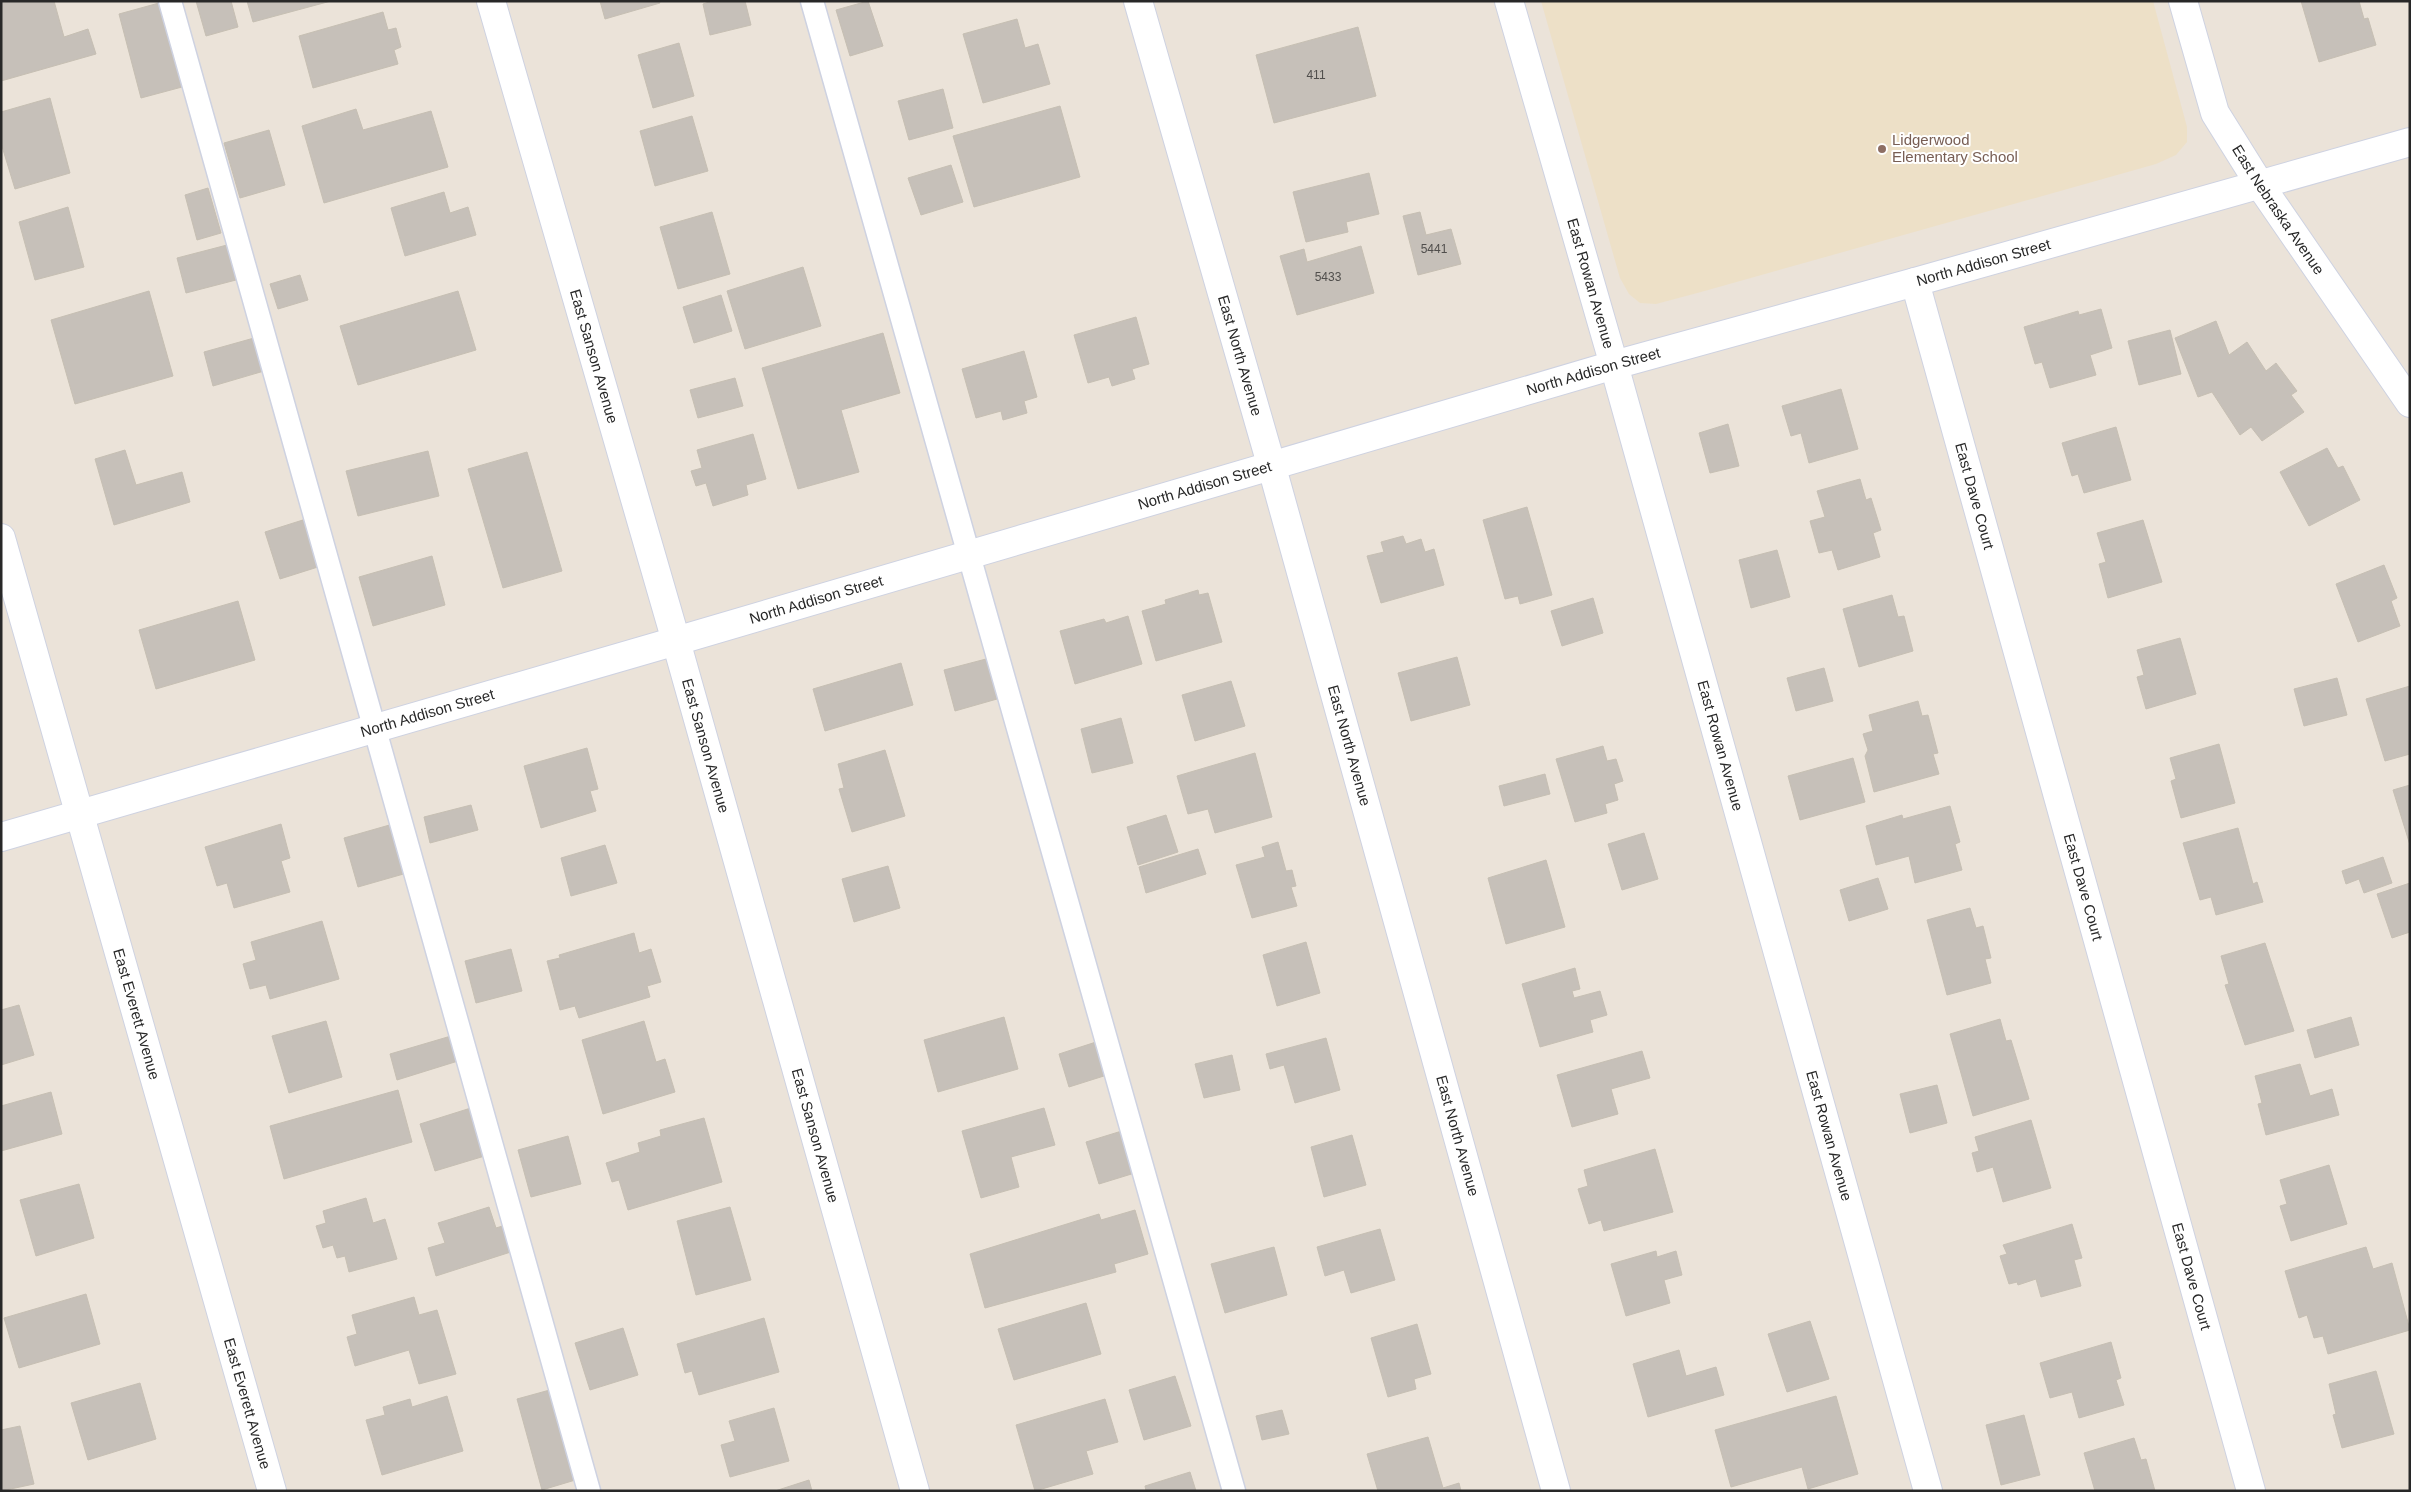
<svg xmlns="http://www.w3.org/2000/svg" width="2411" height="1492" viewBox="0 0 2411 1492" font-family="Arial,sans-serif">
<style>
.education{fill:#ede0c7}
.building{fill:#c6c0b9;stroke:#c6bfb3}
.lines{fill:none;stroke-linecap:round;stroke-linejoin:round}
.service-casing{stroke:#ced2e1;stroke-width:25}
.minor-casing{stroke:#ced2e1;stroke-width:30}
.tertiary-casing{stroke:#ced2e1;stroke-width:30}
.service{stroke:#fff;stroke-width:22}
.minor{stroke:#fff;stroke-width:28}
.tertiary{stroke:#fff;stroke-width:28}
.education-dot{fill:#8d6e63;stroke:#fff;stroke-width:2}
.labels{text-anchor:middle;stroke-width:4;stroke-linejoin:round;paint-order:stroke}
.number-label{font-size:12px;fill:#504e4c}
.education-label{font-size:15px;fill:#785e54;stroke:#fff;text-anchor:start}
.street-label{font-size:15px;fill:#282828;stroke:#fff}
</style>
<rect width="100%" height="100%" fill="#ebe3d9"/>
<polygon class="education" points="1541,1 2153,1 2187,127 2187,142 2176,155 2156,164 1701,292 1656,304 1640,303 1629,294 1620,278"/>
<g class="building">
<polygon points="1,1 54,1 64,37 88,29 96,54 1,81"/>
<polygon points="196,1 231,1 238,27 206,36"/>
<polygon points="247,1 331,1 253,22"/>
<polygon points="600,1 659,1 660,3 605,19"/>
<polygon points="712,1 745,1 751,25 710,35 703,4"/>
<polygon points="868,1 883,46 850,56 836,10"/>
<polygon points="2301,1 2359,1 2364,19 2368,18 2376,45 2319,62"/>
<polygon points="159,3 182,87 141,98 119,14"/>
<polygon points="383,12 388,30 396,28 401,47 394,50 398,64 313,88 299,36"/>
<polygon points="1017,19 1025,48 1038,44 1050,84 983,103 963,34"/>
<polygon points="1358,27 1376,96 1274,123 1256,55"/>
<polygon points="679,43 694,96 653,108 638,55"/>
<polygon points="943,89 953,128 909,140 898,101"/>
<polygon points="50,98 70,173 15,189 1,143 1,112"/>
<polygon points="1060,106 1080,177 974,207 953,136"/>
<polygon points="356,109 363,130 431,111 448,167 324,203 302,126"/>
<polygon points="692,116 708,171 655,186 640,131"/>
<polygon points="269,130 285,185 240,198 224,143"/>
<polygon points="951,165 963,202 921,215 908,178"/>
<polygon points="1369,173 1379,214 1346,222 1348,232 1306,242 1293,192"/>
<polygon points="208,188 221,233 197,240 185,195"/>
<polygon points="444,192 450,213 468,207 476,235 405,256 391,208"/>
<polygon points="68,207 84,267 35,280 19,222"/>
<polygon points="712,212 730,274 678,289 660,227"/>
<polygon points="1420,212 1426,235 1451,229 1461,264 1418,275 1403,216"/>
<polygon points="227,245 236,280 186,293 177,258"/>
<polygon points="1361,246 1374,293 1297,315 1280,256 1304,249 1307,262"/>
<polygon points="803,267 821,326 745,349 727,291"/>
<polygon points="300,275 308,300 278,309 270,284"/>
<polygon points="149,291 173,376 75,404 51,320"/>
<polygon points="458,291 476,350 358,385 340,326"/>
<polygon points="721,295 732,331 694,343 683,307"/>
<polygon points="2101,309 2112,348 2090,355 2096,375 2050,388 2042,362 2035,364 2024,327 2078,311 2079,315"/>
<polygon points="1136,317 1149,364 1132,369 1135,379 1112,386 1109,377 1088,383 1074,335"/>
<polygon points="2216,321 2229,355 2247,342 2266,371 2276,363 2297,391 2291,395 2304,412 2262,441 2251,427 2240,435 2212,392 2198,397 2175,338"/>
<polygon points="2170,330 2181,374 2139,385 2128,341"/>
<polygon points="883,333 900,393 841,410 859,472 798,489 762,368"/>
<polygon points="254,338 264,371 213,386 204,352"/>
<polygon points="1024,351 1037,397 1024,401 1027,413 1003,420 1001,411 976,418 962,369"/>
<polygon points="735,378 743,406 698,418 690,390"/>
<polygon points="1841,389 1858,449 1809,463 1801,433 1791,436 1782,406"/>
<polygon points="1728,424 1739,466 1710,473 1699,433"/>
<polygon points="2116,427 2131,480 2084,493 2078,474 2072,476 2062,443"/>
<polygon points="753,434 766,479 746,485 748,495 713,506 706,483 696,486 691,471 702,468 697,450"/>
<polygon points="2327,448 2338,468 2343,466 2360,500 2309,526 2280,472"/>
<polygon points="125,450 136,485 182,472 190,502 114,525 95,459"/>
<polygon points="428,451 439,496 358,516 346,471"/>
<polygon points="527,452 562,571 503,588 468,469"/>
<polygon points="1860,479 1866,500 1871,498 1881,530 1873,533 1880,557 1838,570 1832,550 1819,553 1810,521 1825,517 1817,491"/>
<polygon points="1527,507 1552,595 1520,604 1518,596 1505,599 1483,520"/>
<polygon points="306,519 321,566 280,579 265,532"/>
<polygon points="2143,520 2162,582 2108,598 2099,564 2106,562 2097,533"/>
<polygon points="1403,536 1406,544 1421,539 1425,552 1434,549 1444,585 1381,603 1367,556 1384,552 1381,542"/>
<polygon points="1777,550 1790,597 1751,608 1739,560"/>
<polygon points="432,556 445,605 373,626 359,577"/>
<polygon points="2384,565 2397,598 2391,601 2400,626 2358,642 2336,584"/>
<polygon points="1198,590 1199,595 1208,593 1222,642 1156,661 1142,611 1166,604 1165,600"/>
<polygon points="1892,595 1898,617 1904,616 1913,651 1859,667 1843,609"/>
<polygon points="1593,598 1603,633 1562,646 1551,611"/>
<polygon points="238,601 255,660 156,689 139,630"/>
<polygon points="1128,616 1142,664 1075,684 1060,631 1104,619 1106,623"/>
<polygon points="2180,638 2196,694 2146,709 2137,677 2144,675 2137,650"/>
<polygon points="1457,657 1470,705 1411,721 1398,673"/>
<polygon points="986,659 997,699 955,711 944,670"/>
<polygon points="901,663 913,705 825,731 813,689"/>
<polygon points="1824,668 1833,701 1796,711 1787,678"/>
<polygon points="2337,678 2347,715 2304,726 2294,689"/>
<polygon points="1231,681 1245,726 1195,741 1182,695"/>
<polygon points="2410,686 2410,754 2385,761 2366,699"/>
<polygon points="1918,701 1922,716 1928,715 1938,753 1933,754 1939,774 1874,792 1865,756 1868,750 1863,734 1873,731 1869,715"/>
<polygon points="1121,718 1133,763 1092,773 1081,729"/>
<polygon points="2219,744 2235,803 2181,818 2171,781 2176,779 2170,758"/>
<polygon points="1603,746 1607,761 1616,759 1623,781 1614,784 1618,800 1605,804 1607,813 1575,822 1556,759"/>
<polygon points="587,748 598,789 590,791 596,811 541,828 524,766"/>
<polygon points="885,750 905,816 852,832 839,789 844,788 838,764"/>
<polygon points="1255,753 1272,817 1215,833 1208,809 1188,814 1177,776"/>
<polygon points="1853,758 1865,802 1800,820 1788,776"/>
<polygon points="1545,774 1550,794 1504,806 1499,786"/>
<polygon points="2410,785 2410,845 2393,790"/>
<polygon points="471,805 478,830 430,843 424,817"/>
<polygon points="1950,806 1960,842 1955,844 1962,870 1915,883 1909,856 1876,865 1866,826 1902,815 1903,819"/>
<polygon points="1166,815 1178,852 1138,865 1127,827"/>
<polygon points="281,824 290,858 281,861 290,892 234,908 227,883 217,886 205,847"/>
<polygon points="393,824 407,873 358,887 344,838"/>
<polygon points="2238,828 2253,884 2257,882 2263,902 2216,915 2211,897 2200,900 2183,843"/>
<polygon points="1644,833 1658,879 1622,890 1608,844"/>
<polygon points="1278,842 1286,871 1292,870 1296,886 1291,887 1297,906 1252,918 1236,865 1265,857 1262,847"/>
<polygon points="605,845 617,883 571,896 561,858"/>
<polygon points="1198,849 1206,874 1146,893 1139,867"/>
<polygon points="2383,857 2392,883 2364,893 2359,879 2346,884 2342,871"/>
<polygon points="1546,860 1565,927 1506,944 1488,878"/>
<polygon points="888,866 900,908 854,922 842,879"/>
<polygon points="1878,878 1888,909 1849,921 1840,890"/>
<polygon points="2410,883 2410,932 2392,938 2377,894"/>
<polygon points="1970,908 1976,928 1983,926 1991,958 1985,959 1991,983 1947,995 1927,920"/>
<polygon points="322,921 339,979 270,999 266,985 250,989 243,964 256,960 251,942"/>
<polygon points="634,933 639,953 651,949 661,982 647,986 650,997 579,1018 575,1006 560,1010 547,961 560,958 559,955"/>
<polygon points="1306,942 1320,993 1277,1006 1263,955"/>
<polygon points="2265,943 2294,1031 2245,1045 2225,985 2229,984 2221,956"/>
<polygon points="511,949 522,991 476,1003 465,961"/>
<polygon points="1575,968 1580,989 1572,991 1574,998 1600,991 1607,1015 1590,1020 1593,1032 1540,1047 1522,984"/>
<polygon points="19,1005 34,1055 1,1065 1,1010"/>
<polygon points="1004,1017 1018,1069 938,1092 924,1040"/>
<polygon points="2351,1017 2359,1045 2315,1058 2307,1030"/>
<polygon points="2000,1019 2006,1041 2011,1040 2029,1099 1973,1116 1950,1034"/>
<polygon points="326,1021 342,1077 289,1093 272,1036"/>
<polygon points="644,1021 656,1062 665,1059 675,1092 603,1114 582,1040"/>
<polygon points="451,1036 458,1061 397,1080 390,1054"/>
<polygon points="1326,1038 1340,1090 1295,1103 1284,1065 1270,1069 1266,1054"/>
<polygon points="1096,1042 1107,1075 1069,1087 1059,1054"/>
<polygon points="1642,1051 1650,1078 1611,1089 1618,1114 1572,1127 1557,1075"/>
<polygon points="1232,1055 1240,1090 1204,1098 1195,1064"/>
<polygon points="2300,1064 2310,1096 2332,1089 2339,1115 2266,1135 2258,1104 2262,1103 2255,1076"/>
<polygon points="1937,1085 1947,1123 1910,1133 1900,1094"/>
<polygon points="398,1090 412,1142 284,1179 270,1126"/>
<polygon points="51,1092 62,1134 1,1151 1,1106"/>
<polygon points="474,1107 488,1155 435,1171 420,1124"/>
<polygon points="1044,1108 1055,1145 1011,1157 1019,1187 981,1198 962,1131"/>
<polygon points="704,1118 722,1182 628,1210 619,1180 612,1182 606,1163 640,1152 638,1143 661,1136 660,1130"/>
<polygon points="2031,1120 2051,1188 2003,1202 1993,1167 1977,1172 1972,1153 1979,1151 1975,1137"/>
<polygon points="1125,1130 1138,1172 1099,1184 1086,1142"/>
<polygon points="1352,1135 1366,1185 1324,1197 1311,1147"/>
<polygon points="568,1136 581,1184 531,1197 518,1150"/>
<polygon points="1655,1149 1673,1212 1604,1231 1601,1220 1589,1224 1578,1189 1588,1186 1584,1170"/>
<polygon points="2329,1165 2347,1224 2291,1241 2280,1206 2287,1204 2280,1180"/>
<polygon points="79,1184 94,1238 36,1256 20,1200"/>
<polygon points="366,1198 373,1223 385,1219 397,1259 349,1272 345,1256 337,1258 333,1245 323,1248 316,1226 326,1223 323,1211"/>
<polygon points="489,1207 496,1228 509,1224 517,1250 436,1276 428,1248 445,1243 438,1223"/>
<polygon points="730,1207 751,1280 696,1295 677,1221"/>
<polygon points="1135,1210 1148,1254 1114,1264 1116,1272 985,1308 970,1254 1099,1214 1101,1220"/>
<polygon points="2072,1224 2082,1258 2074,1260 2081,1286 2041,1297 2036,1279 2018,1285 2017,1282 2009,1284 2000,1256 2007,1254 2003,1245"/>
<polygon points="1380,1229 1395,1280 1351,1293 1344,1270 1325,1276 1317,1247"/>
<polygon points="1274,1247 1287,1295 1225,1313 1211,1264"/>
<polygon points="2366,1247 2373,1269 2392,1263 2410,1330 2328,1354 2323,1336 2314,1338 2307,1315 2299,1318 2285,1271"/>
<polygon points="1656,1251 1657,1257 1676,1251 1682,1275 1664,1280 1670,1303 1626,1316 1611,1264"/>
<polygon points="86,1294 100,1344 19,1368 4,1318"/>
<polygon points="414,1297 419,1315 437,1310 456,1374 419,1384 409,1350 355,1366 347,1337 357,1334 352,1315"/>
<polygon points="1086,1303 1101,1354 1014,1380 998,1329"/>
<polygon points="764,1318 779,1372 699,1395 692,1371 685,1373 677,1344"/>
<polygon points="1810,1321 1829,1379 1787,1392 1768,1334"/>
<polygon points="1417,1324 1431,1374 1414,1379 1416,1389 1388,1397 1371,1338"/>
<polygon points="623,1328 638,1375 590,1390 575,1343"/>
<polygon points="2111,1342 2121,1378 2116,1380 2124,1405 2079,1418 2072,1392 2050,1398 2040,1363"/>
<polygon points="1679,1350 1686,1376 1716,1367 1724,1395 1648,1417 1633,1364"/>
<polygon points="2376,1371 2394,1434 2342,1448 2333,1415 2336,1414 2329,1384"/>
<polygon points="1175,1376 1191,1426 1144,1440 1129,1390"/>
<polygon points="140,1383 156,1439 88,1460 71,1403"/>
<polygon points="557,1388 582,1478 542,1490 517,1399"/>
<polygon points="447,1396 463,1451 382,1475 366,1420 385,1415 383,1407 410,1399 412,1407"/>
<polygon points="1836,1396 1858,1474 1808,1489 1802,1467 1731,1487 1715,1430"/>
<polygon points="1105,1399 1118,1442 1086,1451 1093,1474 1035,1491 1016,1425"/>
<polygon points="774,1408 789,1461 730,1477 721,1445 735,1441 729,1421"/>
<polygon points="1282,1410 1289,1434 1262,1440 1256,1416"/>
<polygon points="2024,1415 2040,1475 2001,1485 1986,1425"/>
<polygon points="20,1426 34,1484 1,1491 1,1430"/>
<polygon points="1428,1437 1443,1488 1459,1483 1461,1491 1378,1491 1367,1454"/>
<polygon points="2134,1438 2141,1460 2146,1459 2155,1491 2095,1491 2084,1453"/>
<polygon points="1190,1472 1196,1491 1146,1491 1145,1486"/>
<polygon points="809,1480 812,1491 775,1491"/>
</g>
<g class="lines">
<defs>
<g id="service">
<polyline points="170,1 589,1491"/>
<polyline points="812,1 1234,1491"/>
</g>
<g id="minor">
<path id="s1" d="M 491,1 L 676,641 L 915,1491"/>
<path id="s2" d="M 1138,1 L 1271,464 L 1556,1491"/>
<path id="s3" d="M 2183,1 L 2215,113 L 2260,185 L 2410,403"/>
<path id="s4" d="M 1915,282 L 2251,1491"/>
<path id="s5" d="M 1,538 L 272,1491"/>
</g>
<g id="tertiary">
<path id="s6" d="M 1509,1 L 1614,365 L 1928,1491"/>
<path id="s7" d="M 1,837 L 676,641 L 1614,365 L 1915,282 L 2410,142"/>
</g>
</defs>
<use href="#service" class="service-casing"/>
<use href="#minor" class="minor-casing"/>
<use href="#tertiary" class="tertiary-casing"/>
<use href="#service" class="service"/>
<use href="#minor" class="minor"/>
<use href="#tertiary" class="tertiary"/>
</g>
<circle class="education-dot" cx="1882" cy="149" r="5"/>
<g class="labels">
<g class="number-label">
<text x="1316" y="79">411</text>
<text x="1434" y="253">5441</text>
<text x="1328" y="281">5433</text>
</g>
<g class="education-label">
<text x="1892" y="145">Lidgerwood<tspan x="1892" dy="17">Elementary School</tspan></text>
</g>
<g class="street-label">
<text dy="5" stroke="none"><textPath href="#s3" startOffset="232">East Nebraska Avenue</textPath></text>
<text dy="5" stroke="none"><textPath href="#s7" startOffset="2064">North Addison Street</textPath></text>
<text dy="5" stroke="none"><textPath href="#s6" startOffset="294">East Rowan Avenue</textPath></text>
<text dy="5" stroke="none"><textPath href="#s2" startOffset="369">East North Avenue</textPath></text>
<text dy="5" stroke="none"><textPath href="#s1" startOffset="370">East Sanson Avenue</textPath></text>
<text dy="5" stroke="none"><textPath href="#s7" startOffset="1659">North Addison Street</textPath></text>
<text dy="5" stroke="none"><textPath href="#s7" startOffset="1254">North Addison Street</textPath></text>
<text dy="5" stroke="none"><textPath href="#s4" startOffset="222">East Dave Court</textPath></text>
<text dy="5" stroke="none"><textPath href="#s7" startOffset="849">North Addison Street</textPath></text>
<text dy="5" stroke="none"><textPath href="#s7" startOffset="444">North Addison Street</textPath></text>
<text dy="5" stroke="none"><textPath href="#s2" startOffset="774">East North Avenue</textPath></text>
<text dy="5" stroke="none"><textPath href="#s1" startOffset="775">East Sanson Avenue</textPath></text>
<text dy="5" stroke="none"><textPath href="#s6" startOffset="774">East Rowan Avenue</textPath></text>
<text dy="5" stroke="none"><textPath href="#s4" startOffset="628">East Dave Court</textPath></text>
<text dy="5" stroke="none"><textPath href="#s5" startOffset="495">East Everett Avenue</textPath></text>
<text dy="5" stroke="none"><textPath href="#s1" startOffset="1180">East Sanson Avenue</textPath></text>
<text dy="5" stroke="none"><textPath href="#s2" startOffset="1179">East North Avenue</textPath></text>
<text dy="5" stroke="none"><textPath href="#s6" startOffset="1179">East Rowan Avenue</textPath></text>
<text dy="5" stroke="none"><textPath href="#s4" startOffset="1032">East Dave Court</textPath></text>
<text dy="5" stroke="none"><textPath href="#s5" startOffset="900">East Everett Avenue</textPath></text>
</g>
</g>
<rect width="2411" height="1492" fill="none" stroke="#282828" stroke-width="5"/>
</svg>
